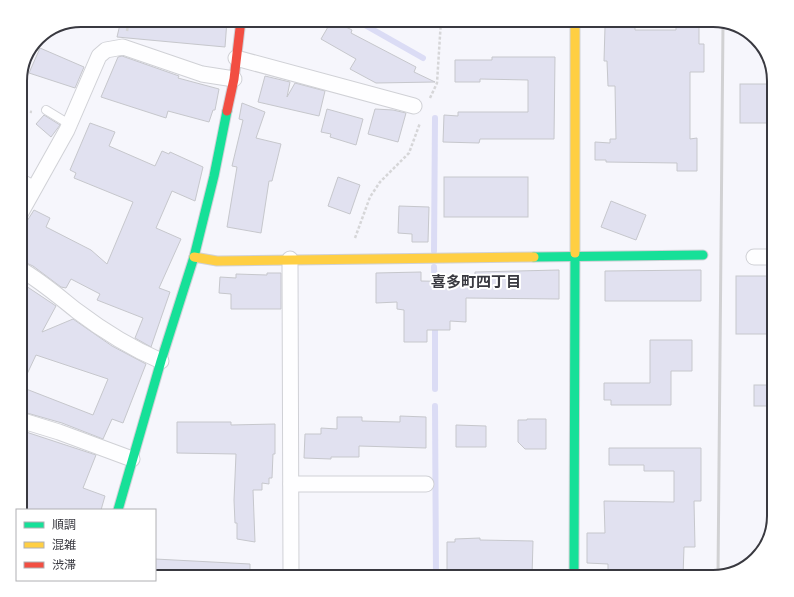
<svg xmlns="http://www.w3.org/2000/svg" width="794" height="597" viewBox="0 0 794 597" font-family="Arial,'Noto Sans JP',sans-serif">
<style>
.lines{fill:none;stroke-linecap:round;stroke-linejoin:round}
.stream{stroke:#dbdcf5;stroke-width:6}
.building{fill:#e1e1f0;stroke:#c6c7cc;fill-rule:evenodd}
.lane-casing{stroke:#d0d1d6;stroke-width:10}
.street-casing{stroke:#d0d1d6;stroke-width:17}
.fast-casing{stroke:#d0d1d6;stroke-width:11}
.slow-casing{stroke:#d0d1d6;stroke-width:11}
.jam-casing{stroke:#d0d1d6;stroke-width:11}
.path{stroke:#d6d6d8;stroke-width:2.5;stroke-dasharray:3 2;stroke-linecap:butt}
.lane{stroke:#fefeff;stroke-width:8}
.street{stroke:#fefeff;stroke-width:15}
.fast{stroke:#16e098;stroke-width:9}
.slow{stroke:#ffcf43;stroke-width:9}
.jam{stroke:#f24e42;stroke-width:9}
.rail{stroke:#d1d1d3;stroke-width:3}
.labels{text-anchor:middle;stroke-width:4;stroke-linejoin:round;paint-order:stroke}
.neighbourhood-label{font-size:15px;font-weight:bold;fill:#393940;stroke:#fff}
.rim{fill:none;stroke:#393940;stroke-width:2}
</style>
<rect width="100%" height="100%" fill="#f6f6fc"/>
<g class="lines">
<g class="stream">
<polyline points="356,20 423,58"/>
<polyline points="434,251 435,118"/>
<polyline points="434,267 435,290"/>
<polyline points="435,323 435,389"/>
<polyline points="435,406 436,577"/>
</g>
</g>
<g class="building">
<polygon points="121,20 227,20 225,47 117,37"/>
<polygon points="332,20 352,30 351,33 416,67 414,72 435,82 376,83 350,69 356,59 321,39"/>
<polygon points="676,25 699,25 699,44 704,44 704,72 690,72 690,139 697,138 697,171 677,171 677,163 606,162 606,160 595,160 595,142 610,143 610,139 616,139 615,86 608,86 607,61 604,61 605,27 635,26 635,30 676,30"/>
<polygon points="40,48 84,67 75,88 29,73"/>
<polygon points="122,56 179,76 178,78 219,89 215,110 213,110 209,122 168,111 166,118 101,97 118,57"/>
<polygon points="492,57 555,57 554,139 480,139 479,143 443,142 444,115 458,116 458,112 528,112 528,80 480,79 480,82 455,82 455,60 492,60"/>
<polygon points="265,76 290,82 287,97 295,83 325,91 319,116 258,102"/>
<rect x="740" y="84" width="34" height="39"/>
<polygon points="242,103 265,112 256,138 281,144 272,181 269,181 261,233 227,227 237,167 232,166 243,120 239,119"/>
<polygon points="327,109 363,119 356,145 330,137 331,134 321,132"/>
<polygon points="375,109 393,110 406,113 398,142 368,134"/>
<polygon points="44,115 60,125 51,137 36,124"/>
<polygon points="90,123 115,132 109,146 155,166 162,151 169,154 170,152 203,167 195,201 172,191 156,228 181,239 159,288 170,292 151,347 135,338 143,318 97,300 100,294 71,279 66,288 61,287 33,266 20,260 20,232 34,210 50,218 46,227 91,250 107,264 133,202 74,178 76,173 70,170"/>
<polygon points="338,177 360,185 350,214 328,206"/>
<rect x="444" y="177" width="84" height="40"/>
<polygon points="611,201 646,215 636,240 601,227"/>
<polygon points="399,206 429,207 428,242 412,242 412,234 398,233"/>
<polygon points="559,270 559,299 466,298 466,322 450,321 450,330 427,330 427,342 404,342 404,310 397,309 397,302 376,303 376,273 421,272 421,281 475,282 475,272"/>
<polygon points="701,270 701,301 605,301 605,271"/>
<polygon points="267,273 281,273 281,309 231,309 231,294 219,293 220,277 236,278 236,274 267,275"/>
<rect x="736" y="276" width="38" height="58"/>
<path d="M 20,282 L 56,306 L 42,332 L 73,319 L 112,346 L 146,364 L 123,423 L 112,419 L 103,439 L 62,423 L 20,411 ZM 36,355 L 108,379 L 93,415 L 21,387 Z"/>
<polygon points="650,340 692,340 692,371 671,371 671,405 611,405 611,400 604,400 604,383 650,383"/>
<rect x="754" y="385" width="20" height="21"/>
<polygon points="400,416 426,417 426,448 359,446 359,457 331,457 331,459 304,458 305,434 321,434 321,428 337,429 337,417 362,417 362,421 400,422"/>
<polygon points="527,419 546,419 546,449 525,449 518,442 518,420 527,420"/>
<polygon points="177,422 231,422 231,425 275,424 275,454 273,454 272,478 269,478 269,484 262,483 262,490 253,490 255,542 237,539 237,523 235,523 234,500 236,454 177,453"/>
<polygon points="456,425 486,426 486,447 456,447"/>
<polygon points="20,430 96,455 83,488 105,496 101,510 20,510"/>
<polygon points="609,448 701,448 701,501 694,501 695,547 684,547 683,577 608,577 608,564 587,563 587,533 605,533 604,501 674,502 674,471 644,471 644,465 609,465"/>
<polygon points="480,538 480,540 533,541 532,577 447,577 447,542 455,542 455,539"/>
<polygon points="155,559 250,564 250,577 155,577"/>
</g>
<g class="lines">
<defs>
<g id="lane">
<polyline points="46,110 69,124"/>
<polyline points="20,177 36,186"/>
</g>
<g id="street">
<polyline points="236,58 414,106"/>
<polyline points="20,214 67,130 99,56 106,50 123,47 202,74 234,79"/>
<polyline points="754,257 774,257"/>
<polyline points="290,259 291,577"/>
<path d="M 20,269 C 41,281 58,296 77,311 C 102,330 131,348 161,361"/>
<polyline points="20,420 59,432 132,459"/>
<polyline points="291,484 426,484"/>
</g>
<g id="fast">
<polyline points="534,257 703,255"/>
<polyline points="118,510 161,361 194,257 214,176 227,111"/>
<polyline points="574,577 575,253"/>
</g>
<g id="slow">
<polyline points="575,253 575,20"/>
<polyline points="194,257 217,261 534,257"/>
</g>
<polyline id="jam" points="227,111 234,79 241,20"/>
</defs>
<use href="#lane" class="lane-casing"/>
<use href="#street" class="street-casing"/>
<use href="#fast" class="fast-casing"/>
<use href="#slow" class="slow-casing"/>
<use href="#jam" class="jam-casing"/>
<g class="path">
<polyline points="127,31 129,20"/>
<polyline points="430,98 437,83 441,20"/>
<polyline points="20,110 32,112"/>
<polyline points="355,238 370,197 380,182 409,153 420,123"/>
</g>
<use href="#lane" class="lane"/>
<use href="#street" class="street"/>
<use href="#fast" class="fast"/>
<use href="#slow" class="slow"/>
<use href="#jam" class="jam"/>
<polyline class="rail" points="718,576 723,24"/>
</g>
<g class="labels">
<g class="neighbourhood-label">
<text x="476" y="287">喜多町四丁目</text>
</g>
</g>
<path d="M0 0H794V597H0ZM81 27H713A54 54 0 0 1 767 81V516A54 54 0 0 1 713 570H81A54 54 0 0 1 27 516V81A54 54 0 0 1 81 27Z" fill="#fff" fill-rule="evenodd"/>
<path class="rim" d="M81 27H713A54 54 0 0 1 767 81V516A54 54 0 0 1 713 570H81A54 54 0 0 1 27 516V81A54 54 0 0 1 81 27Z"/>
<rect x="16" y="509" width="140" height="72" fill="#ffffff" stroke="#b0b0b3"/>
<rect x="24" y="522" width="20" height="6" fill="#16e098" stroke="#b0b0b3"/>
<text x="52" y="529" font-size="12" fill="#393940">順調</text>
<rect x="24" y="542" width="20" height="6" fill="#ffcf43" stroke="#b0b0b3"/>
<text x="52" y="549" font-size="12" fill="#393940">混雑</text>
<rect x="24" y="562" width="20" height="6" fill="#f24e42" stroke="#b0b0b3"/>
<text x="52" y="569" font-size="12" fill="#393940">渋滞</text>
</svg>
